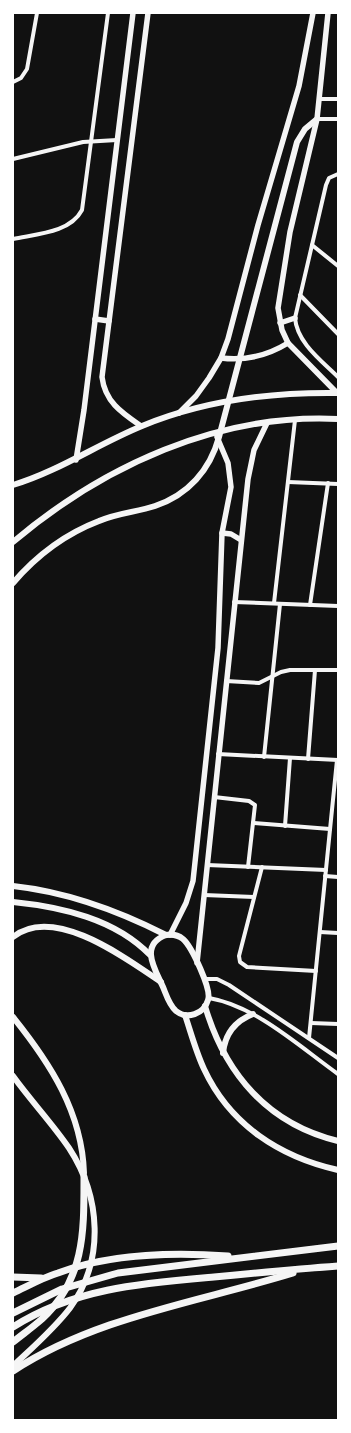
<svg xmlns="http://www.w3.org/2000/svg" width="351" height="1433" viewBox="0 0 351 1433" font-family="'PT Sans',sans-serif">
<style>
.lines{fill:none;stroke-linecap:round;stroke-linejoin:round}
.minor{stroke:#f5f5f5;stroke-width:4}
.tertiary{stroke:#f5f5f5;stroke-width:5.5}
.secondary{stroke:#f5f5f5;stroke-width:6}
.primary{stroke:#f5f5f5;stroke-width:7}
</style>
<rect width="100%" height="100%" fill="#111"/>
<g class="lines">
<g class="minor">
<polyline points="13,82 21,78 27,69 37,13"/>
<polyline points="319,99 338,99"/>
<polyline points="317,119 338,119"/>
<polyline points="13,159 83,142 117,140"/>
<path d="M 338,174 L 329,178 L 326,185 L 295,318 C 297,343 322,361 338,377"/>
<path d="M 13,239 C 36,234 70,233 82,210 L 108,13"/>
<polyline points="312,245 338,266"/>
<polyline points="300,295 338,334"/>
<polyline points="288,482 338,484"/>
<polyline points="234,602 338,606"/>
<polyline points="274,603 295,420"/>
<polyline points="310,605 328,483"/>
<polyline points="226,681 259,683 281,672 290,670 338,670"/>
<polyline points="218,754 338,760"/>
<polyline points="264,757 280,604"/>
<polyline points="308,759 315,670"/>
<polyline points="214,797 249,801 255,805 248,867"/>
<polyline points="253,823 330,829"/>
<polyline points="285,826 290,758"/>
<polyline points="207,865 326,870"/>
<polyline points="262,867 239,956 240,962 247,967 316,971"/>
<polyline points="325,876 338,877"/>
<polyline points="204,895 254,897"/>
<polyline points="320,932 338,933"/>
<polyline points="204,979 217,979 229,985 338,1058"/>
<path d="M 209,998 C 256,1006 300,1047 338,1074"/>
<polyline points="311,1023 338,1024"/>
<polyline points="309,1038 337,760"/>
</g>
<g class="tertiary">
<polyline points="328,13 317,119 290,232 278,308 282,330 288,343 337,393"/>
<polyline points="95,319 109,321"/>
<polyline points="280,323 295,318"/>
<path d="M 221,358 C 245,361 267,356 288,343"/>
<polyline points="179,413 196,396 209,378 221,358 228,339 258,225 299,86 313,13"/>
<path d="M 141,426 C 122,413 105,402 102,377 L 148,13"/>
<polyline points="76,460 84,410 133,13"/>
<polyline points="222,533 231,534 241,540"/>
<polyline points="170,935 186,903 193,881 218,648 222,533 231,487 228,463 217,437"/>
<polyline points="197,963 248,479 254,450 267,423"/>
</g>
<g class="secondary">
<path d="M 13,485 C 59,471 98,444 142,426 C 205,400 271,392 338,393"/>
<path d="M 13,542 C 103,466 218,413 338,419"/>
<path d="M 13,583 C 37,555 65,534 99,521 C 117,513 137,512 155,506 C 188,495 210,470 219,437 L 297,142 L 305,129 L 317,119"/>
<path d="M 13,886 C 68,892 117,910 166,935"/>
<path d="M 13,902 C 62,907 115,919 150,955"/>
<path d="M 166,935 C 172,934 178,935 183,939 C 192,947 212,990 208,1000 C 204,1014 187,1020 176,1011 C 169,1005 166,994 163,987 C 155,969 139,945 166,935 Z"/>
<path d="M 13,937 C 54,904 127,959 161,982"/>
<path d="M 205,1006 C 225,1074 268,1124 338,1141"/>
<path d="M 185,1015 C 191,1033 196,1052 204,1069 C 230,1125 280,1157 338,1170"/>
<path d="M 13,1017 C 50,1063 82,1112 84,1173"/>
<path d="M 223,1053 C 225,1034 235,1021 253,1014"/>
<path d="M 13,1076 C 31,1101 52,1123 69,1148 C 101,1197 105,1260 70,1308 C 54,1329 32,1348 13,1366"/>
</g>
<g class="primary">
<polyline points="13,1277 41,1278"/>
<path d="M 13,1293 C 28,1286 42,1278 58,1273 C 111,1253 172,1252 228,1256"/>
<polyline points="13,1313 62,1289 118,1273 338,1246"/>
<path d="M 13,1327 C 74,1288 144,1283 214,1277 C 255,1273 297,1269 338,1266"/>
<path d="M 13,1342 C 23,1334 33,1327 42,1319 C 85,1279 84,1231 84,1177"/>
<path d="M 13,1371 C 95,1317 199,1302 293,1273"/>
</g>
</g>
<rect width="351" height="1433" fill="none" stroke="#ffffff" stroke-width="28"/>
</svg>
